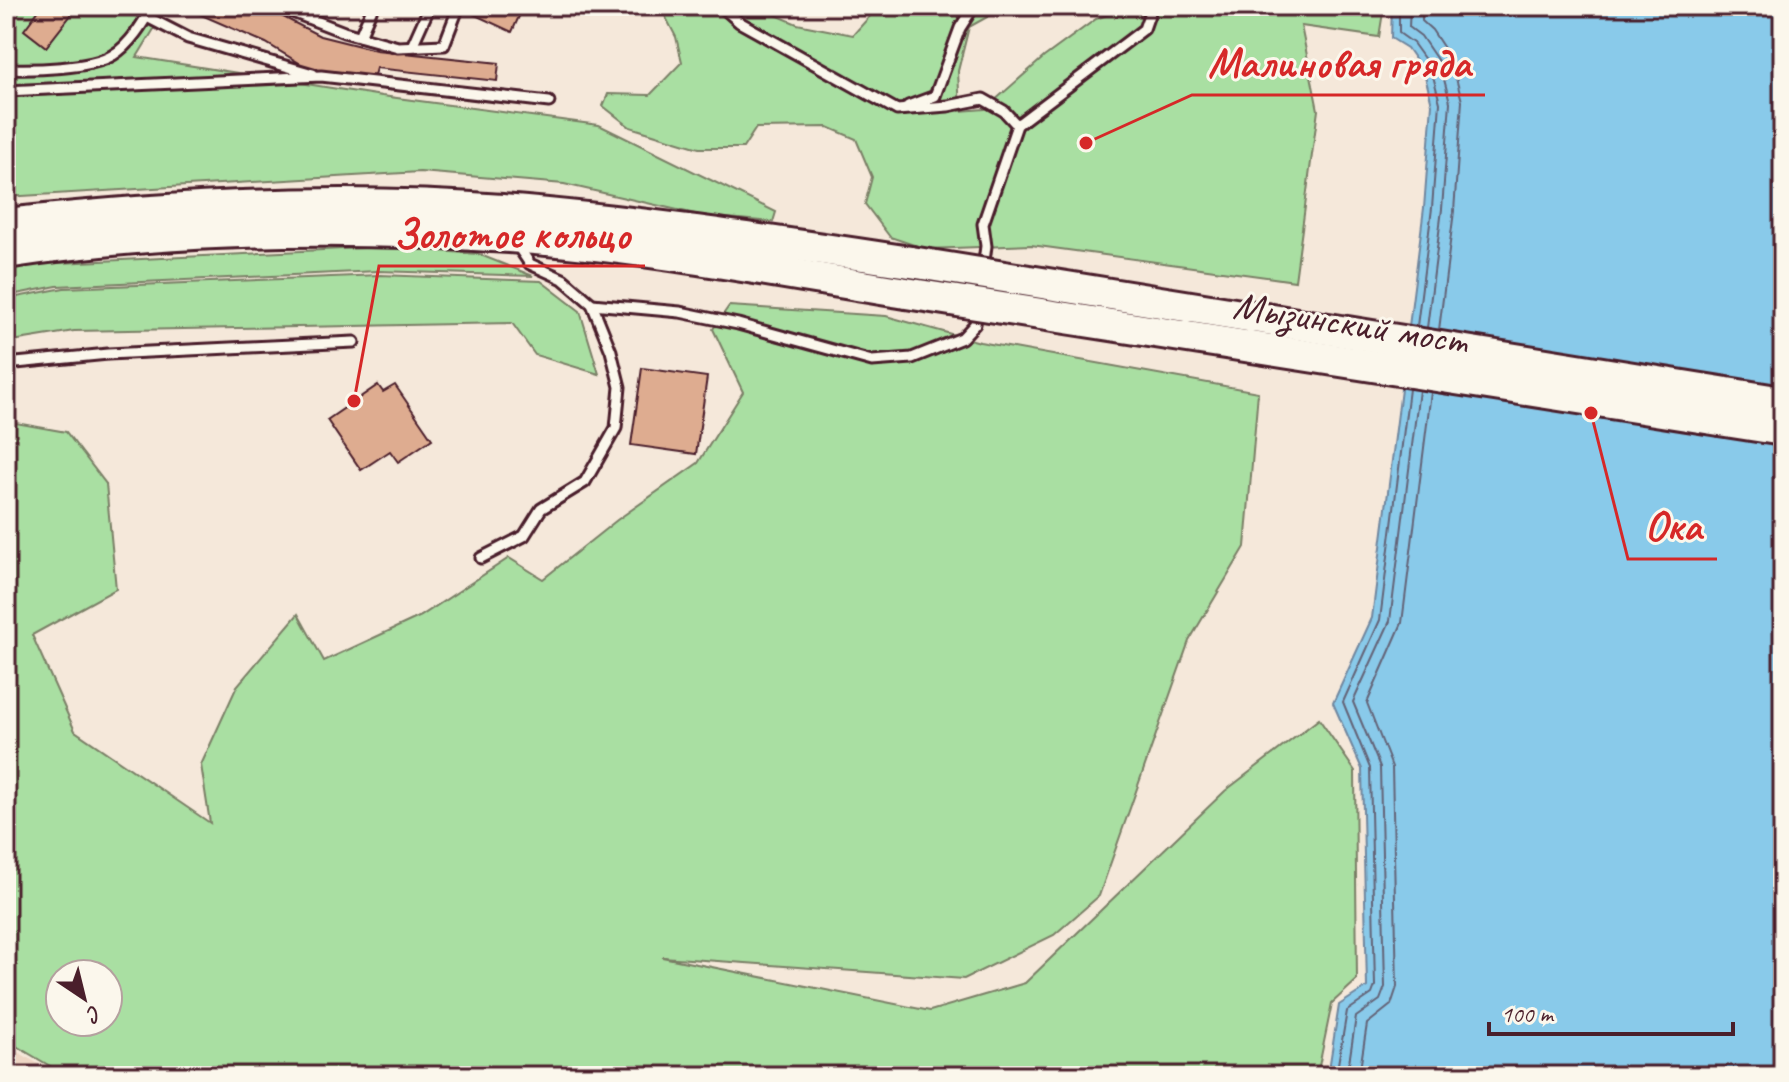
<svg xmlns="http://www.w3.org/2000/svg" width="1789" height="1082" viewBox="0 0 1789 1082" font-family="Caveat,sans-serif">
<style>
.built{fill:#eed6c4}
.green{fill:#a9dfa2;stroke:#7a7f66;stroke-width:2;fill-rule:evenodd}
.water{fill:#89caea;stroke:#70869e;stroke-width:2}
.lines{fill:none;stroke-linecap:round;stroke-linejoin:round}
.shore{stroke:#636377;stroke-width:2}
.building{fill:#deac90;stroke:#4a1f2b;stroke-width:2}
.service-casing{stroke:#4a1f2b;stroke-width:15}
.primary-casing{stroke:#4a1f2b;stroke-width:36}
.service{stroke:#fbf7ec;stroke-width:9}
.primary{stroke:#fbf7ec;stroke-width:30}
.primary-bridge-casing{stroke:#4a1f2b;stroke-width:36;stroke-linecap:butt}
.primary-bridge{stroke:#fbf7ec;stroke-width:30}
.labels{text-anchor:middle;stroke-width:6;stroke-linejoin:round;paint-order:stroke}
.street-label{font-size:40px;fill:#4a1f2b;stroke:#fbf7ec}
.leader{fill:none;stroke:#d62828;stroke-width:3}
.callout-dot{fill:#d62828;stroke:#fbf7ec;stroke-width:3}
.callout-label{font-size:42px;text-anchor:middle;font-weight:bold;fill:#d62828;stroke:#fbf7ec;stroke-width:6;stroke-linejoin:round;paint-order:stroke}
</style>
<rect width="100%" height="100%" fill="#f5e8da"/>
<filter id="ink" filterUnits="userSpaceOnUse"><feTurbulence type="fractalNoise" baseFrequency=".0125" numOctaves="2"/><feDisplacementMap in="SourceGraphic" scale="16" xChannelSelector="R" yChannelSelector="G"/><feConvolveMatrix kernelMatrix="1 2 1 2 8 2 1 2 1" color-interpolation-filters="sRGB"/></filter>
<g filter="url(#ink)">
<polygon class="built" points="6,1045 59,1076 6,1076"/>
<g class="green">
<polygon points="6,6 168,6 137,57 382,96 599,125 776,212 773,222 704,216 564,184 420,172 6,197"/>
<polygon points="660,6 755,6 797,24 853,35 879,6 1007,6 969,27 958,71 960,111 985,109 1044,57 1096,19 1131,6 1384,6 1379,37 1301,26 1318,110 1295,281 1031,245 926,249 890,237 865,204 872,177 856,139 828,127 756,128 743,148 699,148 630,127 603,106 608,94 650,95 682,62 676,37"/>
<polygon points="385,247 478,254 533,276 378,271 57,286 6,296 6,267 18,265"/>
<polygon points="380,275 541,281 580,311 599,374 535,355 512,323 74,331 6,342 6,299 64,288"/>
<path d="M 729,306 L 886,316 L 980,342 L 1258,392 L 1245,547 L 1189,641 L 1099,896 L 1054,935 L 964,979 L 662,957 L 930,1011 L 1025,983 L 1225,791 L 1319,719 L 1355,771 L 1357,980 L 1332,1003 L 1317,1076 L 67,1076 L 6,1040 L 6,425 L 16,423 L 66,432 L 106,484 L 116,589 L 32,635 L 75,731 L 210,823 L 201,765 L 237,686 L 298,614 L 324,661 L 421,616 L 509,558 L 543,579 L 617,520 L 698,463 L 743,392 L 713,329 ZM 60,974 L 108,974 L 108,1022 L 60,1022 Z"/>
</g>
<polygon class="water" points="1392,6 1783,6 1783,1076 1328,1076 1339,1005 1367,987 1362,769 1333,703 1372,618 1424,208 1432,104 1424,72 1407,48 1391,38"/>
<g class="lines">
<g class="shore">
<polyline points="1399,6 1399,33 1413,43 1431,68 1440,103 1432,208 1417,326"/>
<polyline points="1410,6 1409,27 1421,36 1440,64 1450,102 1442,209 1427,328"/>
<polyline points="1422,6 1422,21 1432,30 1451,59 1462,101 1454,211 1439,330"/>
<polyline points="1336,1076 1347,1011 1372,994 1375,986 1370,768 1343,702 1380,620 1409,389"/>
<polyline points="1347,1076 1356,1017 1380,1000 1385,987 1380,767 1353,702 1390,621 1419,390"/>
<polyline points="1359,1076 1367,1024 1391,1005 1397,987 1392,767 1367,703 1402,623 1431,392"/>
</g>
</g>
<g class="building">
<polygon points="42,6 78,6 46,47 24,30"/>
<polygon points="201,6 262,6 320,36 376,50 499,63 497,81 376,68 373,79 339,75 306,67 266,43 197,13"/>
<polygon points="477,6 507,6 521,12 512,32 473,14"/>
<polygon points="642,368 707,377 696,454 631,445"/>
<polygon points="378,385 383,392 395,385 432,439 398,462 390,451 361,470 327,420"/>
</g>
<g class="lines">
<defs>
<g id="service">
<polyline points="277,6 344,32 398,47 444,45 459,6"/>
<polyline points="721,6 739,22 897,110 948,106 983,99 1004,111 1017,125"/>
<polyline points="147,17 188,38 313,74"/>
<polyline points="360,36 373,6"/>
<polyline points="412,46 430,6"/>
<path d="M 6,69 C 32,70 91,69 113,55 C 130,45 143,23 153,6"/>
<polyline points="6,91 321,76 549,102"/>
<polyline points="908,106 935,96 960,28 974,6"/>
<polyline points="983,269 986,246 983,224 1017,125 1144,29 1152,6"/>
<polyline points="592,304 680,312 738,324 872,361 912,358 962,338 975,324 978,307"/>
<polyline points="6,364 108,354 354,342"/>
<polyline points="481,558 524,536 541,509 585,482 616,428 620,387 611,351 592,304 563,279 530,264 517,245"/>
</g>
<g id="primary">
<path d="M 6,224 C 170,206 337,197 502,210 C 639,221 775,242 911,262"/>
<path d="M 6,253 C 172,228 342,226 509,237 C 642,246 775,272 906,293"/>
</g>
</defs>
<use href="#service" class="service-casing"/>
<use href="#primary" class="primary-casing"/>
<use href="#service" class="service"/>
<use href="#primary" class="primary"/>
<defs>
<g id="primary-bridge">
<polyline points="911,262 1783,402"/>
<polyline points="906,293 1783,430"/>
</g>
</defs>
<use href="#primary-bridge" class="primary-bridge-casing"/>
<use href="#primary-bridge" class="primary-bridge"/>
</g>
</g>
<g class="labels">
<g class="street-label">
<text transform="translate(1351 322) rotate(9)" y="14">Мызинский мост</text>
</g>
</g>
<path class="leader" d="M1086 143L1192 95H1485M354 401L379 266H645M1591 413L1628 559H1717"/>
<g class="callout-dot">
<circle cx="1086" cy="143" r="8"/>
<circle cx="354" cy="401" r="8"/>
<circle cx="1591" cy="413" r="8"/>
</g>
<g class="callout-label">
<text x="1339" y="77">Малиновая гряда</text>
<text x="512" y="248">Золотое кольцо</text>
<text x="1673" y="540">Ока</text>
</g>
<rect width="1789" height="1082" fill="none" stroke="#fbf7ec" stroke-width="32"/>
<rect x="16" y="16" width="1757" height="1050" fill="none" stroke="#4a1f2b" stroke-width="3" filter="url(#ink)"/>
<g transform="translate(84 998) rotate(145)"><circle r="38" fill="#fbf7ec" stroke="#b4a19f" stroke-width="2"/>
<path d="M0-6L14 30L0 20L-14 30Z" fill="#4a1f2b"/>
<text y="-12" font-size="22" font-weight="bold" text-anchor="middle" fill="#4a1f2b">С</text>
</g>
<path d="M1489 1022v12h244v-12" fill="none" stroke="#4a1f2b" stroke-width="4"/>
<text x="1501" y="1022" font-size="24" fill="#4a1f2b" stroke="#fbf7ec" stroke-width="6" paint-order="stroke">100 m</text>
</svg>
